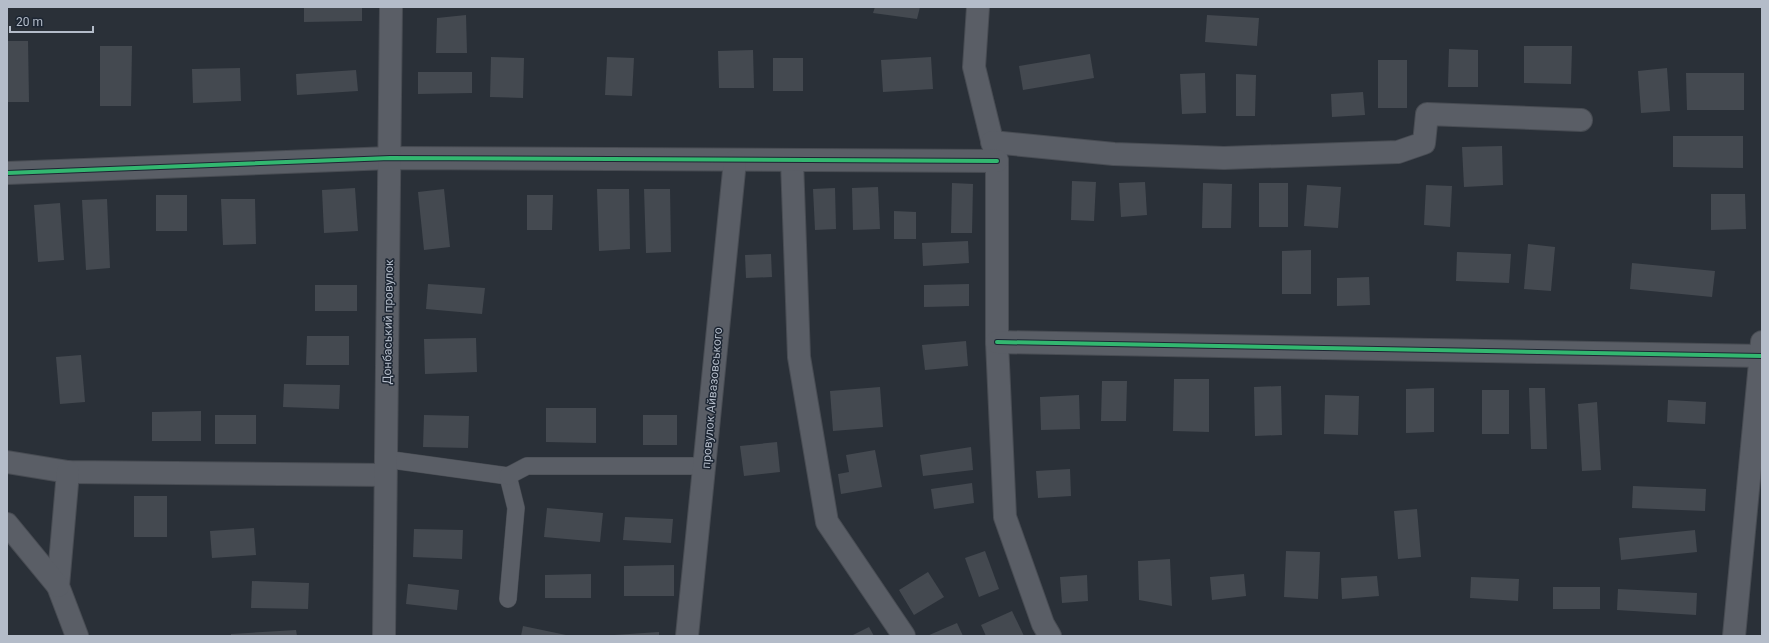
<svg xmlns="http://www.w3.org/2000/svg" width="1769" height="643" viewBox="0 0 1769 643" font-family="Roboto,sans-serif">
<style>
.building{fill:#444950}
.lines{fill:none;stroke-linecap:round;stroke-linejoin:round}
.lane-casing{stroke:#484c53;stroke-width:18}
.street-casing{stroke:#484c53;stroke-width:24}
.lane{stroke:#5a5e66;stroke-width:17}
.street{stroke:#5a5e66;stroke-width:22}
.cycleway-casing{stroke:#1d2633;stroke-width:6}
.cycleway{stroke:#33b770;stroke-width:4}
.labels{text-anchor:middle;stroke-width:3;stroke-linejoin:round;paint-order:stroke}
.street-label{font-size:12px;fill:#b4bcc9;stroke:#1d2633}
</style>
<rect width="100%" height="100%" fill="#2a3038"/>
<g class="building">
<polygon points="304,7 362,7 362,21 304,22"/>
<polygon points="875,7 920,7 917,19 873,13"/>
<polygon points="466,15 467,53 436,53 437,18"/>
<polygon points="1207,15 1259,18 1257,46 1205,42"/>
<polygon points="7,41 28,41 29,102 7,102"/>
<polygon points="100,46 132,46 131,106 100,106"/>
<polygon points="1524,46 1572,46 1571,84 1524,83"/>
<polygon points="1449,49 1478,50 1478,87 1448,87"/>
<polygon points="753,50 754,88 719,88 718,51"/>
<polygon points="1090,54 1094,78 1023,90 1019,66"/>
<polygon points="491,57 524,58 523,98 490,97"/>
<polygon points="607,57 634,58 632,96 605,95"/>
<polygon points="931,57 933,89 883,92 881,60"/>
<rect x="773" y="58" width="30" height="33"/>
<rect x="1378" y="60" width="29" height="48"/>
<polygon points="240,68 241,101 193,103 192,69"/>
<polygon points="1667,68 1670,111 1641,113 1638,71"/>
<polygon points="356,70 358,91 297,95 296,74"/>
<polygon points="418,72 472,72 472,93 418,94"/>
<polygon points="1205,73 1206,113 1182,114 1180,74"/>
<polygon points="1686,73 1744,73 1744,110 1687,110"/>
<polygon points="1236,74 1256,75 1255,116 1236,116"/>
<polygon points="1363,92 1365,115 1332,117 1331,94"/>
<polygon points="1673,136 1743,136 1743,168 1673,167"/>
<polygon points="1502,146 1503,185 1464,187 1462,147"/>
<polygon points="1072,181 1096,182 1094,221 1071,220"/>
<polygon points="1145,182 1147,215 1121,217 1119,183"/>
<polygon points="952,183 973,184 972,233 951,233"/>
<polygon points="1203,183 1232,184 1231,228 1202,228"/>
<rect x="1259" y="183" width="29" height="44"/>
<polygon points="1307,185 1341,187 1338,228 1304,226"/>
<polygon points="1426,185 1452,186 1450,227 1424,225"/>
<polygon points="878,187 880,229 853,230 852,188"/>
<polygon points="355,188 358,231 324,233 322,190"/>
<polygon points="835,188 836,229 815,230 813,189"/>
<polygon points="444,189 450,247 424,250 418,192"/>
<polygon points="597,189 629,189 630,249 599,251"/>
<polygon points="644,189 670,189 671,252 646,253"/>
<polygon points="1711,194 1745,194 1746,229 1711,230"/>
<rect x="156" y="195" width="31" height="36"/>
<polygon points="527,195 553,195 552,230 527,230"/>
<polygon points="107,199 110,268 86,270 82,200"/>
<polygon points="221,199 255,199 256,244 223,245"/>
<polygon points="60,203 64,260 38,262 34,205"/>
<polygon points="894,211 916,212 916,239 894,239"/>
<polygon points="968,241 969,263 923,266 922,243"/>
<polygon points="1528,244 1555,247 1551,291 1524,289"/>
<polygon points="1311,250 1311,294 1282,294 1282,251"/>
<polygon points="1457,252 1511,254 1509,283 1456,281"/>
<polygon points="771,254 772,277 746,278 745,255"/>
<polygon points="1632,263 1715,271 1712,297 1630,289"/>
<polygon points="1369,277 1370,305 1337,306 1337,278"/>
<polygon points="428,284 485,288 482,314 426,309"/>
<polygon points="969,284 969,306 924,307 924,285"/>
<rect x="315" y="285" width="42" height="26"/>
<polygon points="307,336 349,336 349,365 306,365"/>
<polygon points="476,338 477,372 425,374 424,339"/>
<polygon points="966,341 968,366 925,370 922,345"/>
<polygon points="81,355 85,402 60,404 56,357"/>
<polygon points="1174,379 1209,379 1209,432 1173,431"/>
<polygon points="1102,381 1127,381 1126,421 1101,421"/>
<polygon points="284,384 340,385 339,409 283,407"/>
<polygon points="1281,386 1282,435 1255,436 1254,387"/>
<polygon points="880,387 883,427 833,431 830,391"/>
<polygon points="1434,388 1434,432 1406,433 1406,389"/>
<polygon points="1529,388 1545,388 1547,449 1531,449"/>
<rect x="1482" y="390" width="27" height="44"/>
<polygon points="1079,395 1080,429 1041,430 1040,397"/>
<polygon points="1325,395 1359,396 1358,435 1324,434"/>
<polygon points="1668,400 1706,402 1705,424 1667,422"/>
<polygon points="1597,402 1601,470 1582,471 1578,404"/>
<polygon points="546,408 596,408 596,443 546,442"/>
<polygon points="201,411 201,441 152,441 152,412"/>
<rect x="215" y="415" width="41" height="29"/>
<polygon points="424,415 469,416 468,448 423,447"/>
<rect x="643" y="415" width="34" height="30"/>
<polygon points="777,442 780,472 744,476 740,446"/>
<polygon points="971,447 973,470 923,476 920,455"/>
<polygon points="875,450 882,487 841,494 838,474 849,472 846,455"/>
<polygon points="1070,469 1071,496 1038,498 1036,471"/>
<polygon points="972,483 974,503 934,509 931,489"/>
<polygon points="1633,486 1706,489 1705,511 1632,508"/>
<rect x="134" y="496" width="33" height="41"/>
<polygon points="547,508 603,513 600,542 544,537"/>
<polygon points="1417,509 1421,557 1398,559 1394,511"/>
<polygon points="625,517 673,519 671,543 623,540"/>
<polygon points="254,528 256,555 212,558 210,531"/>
<polygon points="414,529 463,530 462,559 413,557"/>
<polygon points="1695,530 1697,552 1621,560 1619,538"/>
<polygon points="985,551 999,589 979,597 965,558"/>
<polygon points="1286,551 1320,552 1318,599 1284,597"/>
<polygon points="1170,559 1172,606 1139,600 1138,561"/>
<polygon points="674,565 674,596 624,596 624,566"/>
<polygon points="928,572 944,597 914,615 899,590"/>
<polygon points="591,574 591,598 545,598 545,575"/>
<polygon points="1244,574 1246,596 1212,600 1210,577"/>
<polygon points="1087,575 1088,601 1062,603 1060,577"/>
<polygon points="1377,576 1379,596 1342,599 1341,578"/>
<polygon points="1471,577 1519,579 1518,601 1470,598"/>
<polygon points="252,581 309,583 308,609 251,608"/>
<polygon points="408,584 459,590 457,610 406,604"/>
<rect x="1553" y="587" width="47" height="22"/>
<polygon points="1618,589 1697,593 1696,615 1617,610"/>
<polygon points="1012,611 1024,636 986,636 981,625"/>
<polygon points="957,623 963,636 927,636"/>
<polygon points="523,626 566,635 566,636 521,636"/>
<polygon points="869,627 874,636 851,636"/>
<polygon points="296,630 297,636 231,636 231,634"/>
<polygon points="659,632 659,636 614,636 614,635"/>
</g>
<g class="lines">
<defs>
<g id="lane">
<polyline points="385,459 508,476 516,508 508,599"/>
<polyline points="508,476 527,466 705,466"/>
</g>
<g id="street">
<polyline points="978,7 974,67 997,161 997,342 1005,517 1043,624 1050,636"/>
<polyline points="992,142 1114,154 1224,158 1398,152 1424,143 1427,114 1581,120"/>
<polyline points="792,161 799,357 827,522 904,636"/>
<polyline points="7,173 390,158 997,161"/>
<polyline points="997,342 1762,356"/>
<polyline points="7,462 68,472 385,475"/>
<polyline points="68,472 58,586 77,636"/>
<polyline points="7,524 58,586"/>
<polyline points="384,636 391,7"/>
<polyline points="687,636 735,161"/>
<polyline points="1734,636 1762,342"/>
</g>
</defs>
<use href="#lane" class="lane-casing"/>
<use href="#street" class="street-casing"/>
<use href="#lane" class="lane"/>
<use href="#street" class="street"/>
<defs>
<g id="cycleway">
<polyline points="7,173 390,158 997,161"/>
<polyline points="997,342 1762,356"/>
</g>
</defs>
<use href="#cycleway" class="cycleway-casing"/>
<use href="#cycleway" class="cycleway"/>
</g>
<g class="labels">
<g class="street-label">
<text transform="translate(388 322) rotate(-89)" y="4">Донбаський провулок</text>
<text transform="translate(712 398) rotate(-85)" y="4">провулок Айвазовського</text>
</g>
</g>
<rect width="1769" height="643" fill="none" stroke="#b4bcc9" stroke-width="16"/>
<path d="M10 26v6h83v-6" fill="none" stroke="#b4bcc9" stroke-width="2"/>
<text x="16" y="26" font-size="12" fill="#b4bcc9" stroke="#1d2633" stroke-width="3" paint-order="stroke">20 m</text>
</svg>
